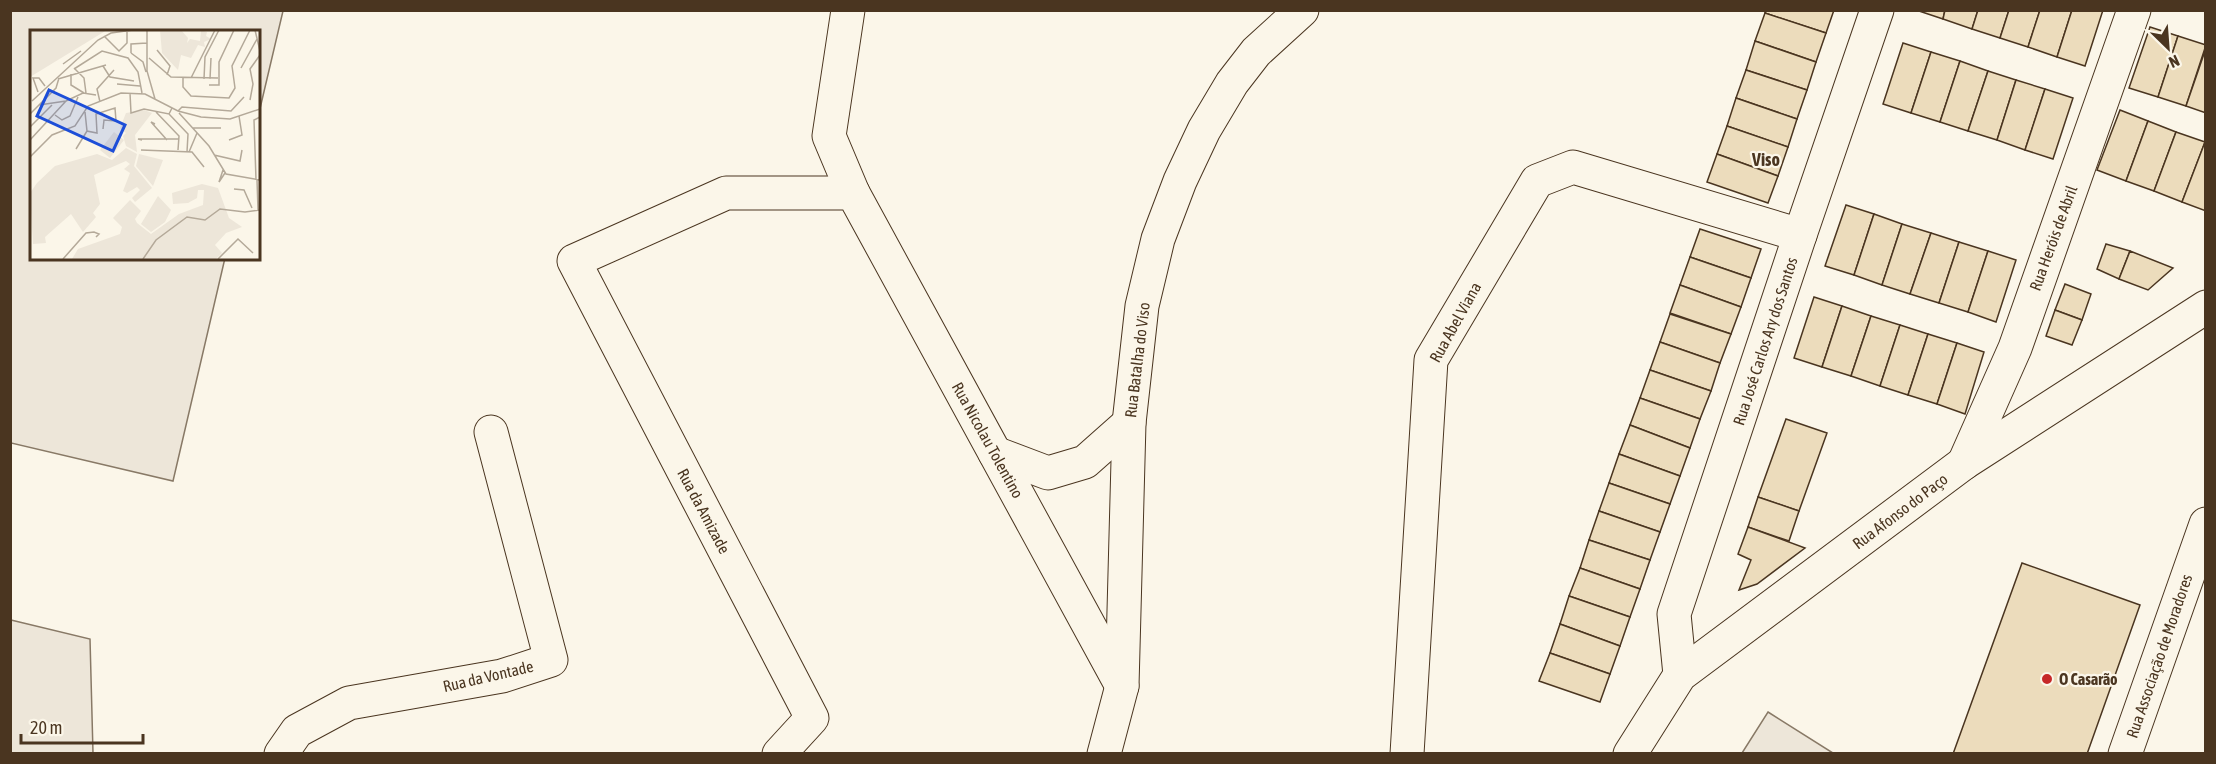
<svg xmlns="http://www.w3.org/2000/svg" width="2216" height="764" viewBox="0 0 2216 764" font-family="'Asap Condensed',sans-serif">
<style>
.green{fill:#ede6d9;stroke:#887966;stroke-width:1.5}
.building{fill:#ecdcbc;stroke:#4a3520;stroke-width:1.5}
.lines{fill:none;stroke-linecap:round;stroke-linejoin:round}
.minor-casing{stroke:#4a3520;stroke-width:35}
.minor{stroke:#fbf6e9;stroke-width:33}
.poi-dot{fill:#c62828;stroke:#fbf6e9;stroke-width:2}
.labels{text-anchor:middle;stroke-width:4.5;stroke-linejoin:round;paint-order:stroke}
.street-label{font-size:16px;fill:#4a3520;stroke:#fbf6e9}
.poi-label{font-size:16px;font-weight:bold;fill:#4a3520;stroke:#fbf6e9;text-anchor:start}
.neighbourhood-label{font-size:18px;font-weight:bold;fill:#4a3520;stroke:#fbf6e9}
.inset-road{fill:none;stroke:#b4a999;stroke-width:1.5}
.view{fill:#1d4ed8;fill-opacity:0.15;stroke:#1d4ed8;stroke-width:3}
.inset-edge{fill:none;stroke:#4a3520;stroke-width:3}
</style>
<rect width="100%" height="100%" fill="#fbf6e9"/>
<g class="green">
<polygon points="11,10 283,11 258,117 258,32 32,32 32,258 225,258 173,481 11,443"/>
<polygon points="11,620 90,639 93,753 11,753"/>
<polygon points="1768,712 1833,753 1742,753"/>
</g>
<g class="building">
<polygon points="1766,10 1834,10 1826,33 1765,13"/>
<polygon points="1916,10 1945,10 1943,19"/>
<polygon points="1945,10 1978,10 1972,29 1943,19"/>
<polygon points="1978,10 2009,10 2000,38 1972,29"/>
<polygon points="2009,10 2040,10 2028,47 2000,38"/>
<polygon points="2040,10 2072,10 2057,57 2028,47"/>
<polygon points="2072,10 2103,10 2085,66 2057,57"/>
<polygon points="1765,13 1826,33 1816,62 1755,41"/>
<polygon points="2150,27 2178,36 2158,97 2129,88"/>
<polygon points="2178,36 2206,45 2186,106 2158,97"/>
<polygon points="1755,41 1816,62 1807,90 1746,70"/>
<polygon points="1903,43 1931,52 1911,113 1883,104"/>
<polygon points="2206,48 2206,113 2186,106"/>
<polygon points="1931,52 1960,61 1940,122 1911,113"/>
<polygon points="1960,61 1988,71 1968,131 1940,122"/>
<polygon points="1746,70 1807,90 1797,119 1736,98"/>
<polygon points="1988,71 2016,80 1997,140 1968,131"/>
<polygon points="2016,80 2045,89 2025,150 1997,140"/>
<polygon points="2045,89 2073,98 2053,159 2025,150"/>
<polygon points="1736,98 1797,119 1788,147 1727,126"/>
<polygon points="2120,110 2148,121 2126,181 2097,170"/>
<polygon points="2148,121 2176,132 2154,191 2126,181"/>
<polygon points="1727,126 1788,147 1778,176 1717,154"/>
<polygon points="2176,132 2205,142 2182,202 2154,191"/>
<polygon points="2205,142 2206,143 2206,211 2182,202"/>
<polygon points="1717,154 1778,176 1768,203 1707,182"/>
<polygon points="1846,205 1874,214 1854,275 1825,266"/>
<polygon points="1874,214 1902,224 1882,285 1854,275"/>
<polygon points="1902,224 1931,233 1910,294 1882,285"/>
<polygon points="1700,229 1761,249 1751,278 1690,257"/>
<polygon points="1931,233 1959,242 1939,303 1910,294"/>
<polygon points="1959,242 1988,251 1968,312 1939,303"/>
<polygon points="2106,244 2130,251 2119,279 2097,269"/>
<polygon points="1988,251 2016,260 1996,322 1968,312"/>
<polygon points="2130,251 2173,268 2148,290 2119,279"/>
<polygon points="1690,257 1751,278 1741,307 1680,285"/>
<polygon points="2065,284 2091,294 2082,320 2055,310"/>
<polygon points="1680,285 1741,307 1731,334 1670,313"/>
<polygon points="1814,297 1842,306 1822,367 1794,358"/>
<polygon points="1842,306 1871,316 1851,376 1822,367"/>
<polygon points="2055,310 2082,320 2072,345 2046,336"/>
<polygon points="1670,314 1731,334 1720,363 1660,342"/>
<polygon points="1871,316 1900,325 1880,386 1851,376"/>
<polygon points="1900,325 1928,334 1908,395 1880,386"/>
<polygon points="1928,334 1957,343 1937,404 1908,395"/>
<polygon points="1660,342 1720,363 1711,391 1650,370"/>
<polygon points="1957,343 1984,352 1965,414 1937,404"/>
<polygon points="1650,370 1711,391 1700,419 1640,398"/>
<polygon points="1640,398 1700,419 1690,448 1630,425"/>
<polygon points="1786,419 1827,433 1799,511 1758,497"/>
<polygon points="1630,425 1690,448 1680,476 1619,454"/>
<polygon points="1619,454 1680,476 1670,504 1609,483"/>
<polygon points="1609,483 1670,504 1660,532 1599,511"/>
<polygon points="1758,497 1799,511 1789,541 1748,527"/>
<polygon points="1599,511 1660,532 1650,560 1589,540"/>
<polygon points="1748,527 1805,548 1757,584 1739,590 1751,560 1738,554"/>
<polygon points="1589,540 1650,560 1640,589 1580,568"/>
<polygon points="2022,563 2140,605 2087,754 1953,754"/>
<polygon points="1580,568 1640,589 1630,617 1569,596"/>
<polygon points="1569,596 1630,617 1620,646 1560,624"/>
<polygon points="1560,624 1620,646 1610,674 1550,653"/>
<polygon points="1550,653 1610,674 1600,702 1539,681"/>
</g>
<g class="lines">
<defs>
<g id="minor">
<polyline points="848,10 829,136 853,193"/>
<polyline points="995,453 1048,473 1085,462 1129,423"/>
<polyline points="1964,463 2015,348 2134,10"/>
<polyline points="1680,675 1674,614 1800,235 1877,10"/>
<polyline points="281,754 297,731 349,703 502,676 551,660 491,432"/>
<polyline points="779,754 812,718 574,261 726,193 853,193 1122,686"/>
<polyline points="1104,754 1122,686 1129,423 1142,306 1158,239 1180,181 1204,130 1232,83 1256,52 1302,10"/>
<polyline points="1407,754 1431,360 1537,181 1573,167 1800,235"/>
<polyline points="1630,754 1680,675 1964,463 2206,307"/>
<polyline points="2125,754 2206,524"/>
</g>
</defs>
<use href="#minor" class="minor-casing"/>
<use href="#minor" class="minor"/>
</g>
<circle class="poi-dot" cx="2047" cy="679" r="6"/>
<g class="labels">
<g class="street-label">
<text transform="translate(2053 238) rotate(-70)" y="6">Rua Heróis de Abril</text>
<text transform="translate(1455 322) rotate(-61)" y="6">Rua Abel Viana</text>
<text transform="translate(1765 341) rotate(-72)" y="6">Rua José Carlos Ary dos Santos</text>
<text transform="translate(1137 360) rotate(-83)" y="6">Rua Batalha do Viso</text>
<text transform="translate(988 440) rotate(61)" y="6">Rua Nicolau Tolentino</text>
<text transform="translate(704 511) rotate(62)" y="6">Rua da Amizade</text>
<text transform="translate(1900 511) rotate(-37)" y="6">Rua Afonso do Paço</text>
<text transform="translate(2159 656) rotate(-71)" y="6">Rua Associação de Moradores</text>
<text transform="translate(488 676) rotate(-13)" y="6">Rua da Vontade</text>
</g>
<g class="poi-label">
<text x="2059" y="685">O Casarão</text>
</g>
<g class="neighbourhood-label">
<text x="1766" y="166">Viso</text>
</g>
</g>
<g transform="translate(30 30)">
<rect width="230" height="230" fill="#fbf6e9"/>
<path d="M 0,0 L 77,0 L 0,47 ZM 130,0 L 151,0 L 158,8 L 157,13 L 160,9 L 170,11 L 171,0 L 177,2 L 176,6 L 181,9 L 174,12 L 175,17 L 168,15 L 161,28 L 151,25 L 148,40 L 132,23 ZM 114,80 L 122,83 L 105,105 L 107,122 L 96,116 L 93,106 L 96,103 L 90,98 L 96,83 ZM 84,102 L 94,110 L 80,128 L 70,120 ZM 96,118 L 107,124 L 104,136 L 122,158 L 105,172 L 102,168 L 110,160 L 107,157 L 97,163 L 93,161 L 100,143 L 94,139 L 100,134 L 96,131 L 64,145 L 70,174 L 63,183 L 66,187 L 53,202 L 41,184 L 15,207 L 16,213 L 3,214 L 0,163 L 7,153 L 25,136 L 67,124 L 82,130 ZM 109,124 L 133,130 L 123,156 L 106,136 ZM 172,154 L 188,158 L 199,188 L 212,197 L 196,203 L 185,215 L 192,223 L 186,229 L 42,229 L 48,219 L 90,204 L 92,197 L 83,188 L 100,170 L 111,181 L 105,189 L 107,193 L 121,204 L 149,184 L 173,175 L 174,160 L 168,160 L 167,168 L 158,173 L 143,174 L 142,163 ZM 128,166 L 141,180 L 135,192 L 121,202 L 111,194 Z" fill="#ede6d9"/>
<path class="inset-road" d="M 117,0 L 117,41 L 125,69M 225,0 L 230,21M 74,6 L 89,21 L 97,13 L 97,2M 127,20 L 140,36 L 137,45M 101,23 L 113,32 L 116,42M 101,23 L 101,14 L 117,13M 119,28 L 141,47 L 188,48M 33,34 L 51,21M 73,36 L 80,47 L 104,51M 44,38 L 54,48 L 56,63M 211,38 L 227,9M 44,39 L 72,21 L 98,28 L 108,42 L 112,63M 41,44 L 41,55 L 54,63M 153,48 L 153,57 L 161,66 L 199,68 L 205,58 L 202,36 L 220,0M 161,48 L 185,0M 28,49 L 76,35M 174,49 L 175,27 L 189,0M 180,49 L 181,28M 87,54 L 110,56M 179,55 L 189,55 L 189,32 L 204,0M 8,62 L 3,48 L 9,48 L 15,56M 100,63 L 101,83 L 114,79 L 139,84 L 142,78M 220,70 L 223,54 L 220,39 L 230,25M 2,71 L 68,10 L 81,3 L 103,0M 70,72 L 67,59 L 84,40M 9,75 L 36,71 L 53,63 L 66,65M 148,81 L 152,77 L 201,81 L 214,67M 55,82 L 57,101 L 67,103 L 66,84 L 85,78 L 86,91 L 74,90 L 73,99M 126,82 L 149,106 L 148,120M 149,83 L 179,116 L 196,144 L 230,150M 0,84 L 26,58 L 29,48M 139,84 L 158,104 L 157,122M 25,85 L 32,90 L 40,86 L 48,67M 125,94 L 121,92 L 137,110M 0,97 L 22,75M 163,98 L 191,98M 0,110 L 36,71M 112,110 L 108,109 L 149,109M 199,110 L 212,105 L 209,86M 46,119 L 57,101M 111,120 L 162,122 L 174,137M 159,122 L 167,103M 184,125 L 210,131 L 212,120M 0,127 L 22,105 L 45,96 L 58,76 L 91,63 L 115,64 L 148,81 L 171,87 L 200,89 L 230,79M 193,140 L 189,152 L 195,143M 226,150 L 224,90 L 230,87M 227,150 L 228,180M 204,159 L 214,160 L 222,178M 33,229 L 56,203 L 64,202 L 69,204 L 66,207M 113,229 L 126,210 L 157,187 L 175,190 L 190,179 L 215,182 L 230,180M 188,229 L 208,209 L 223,223"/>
<path class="view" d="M 19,60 L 95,95 L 83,121 L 7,86 Z"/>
<rect width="230" height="230" class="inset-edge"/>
</g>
<rect width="2216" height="764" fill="none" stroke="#4a3520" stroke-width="24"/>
<g transform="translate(2168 48) rotate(155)" stroke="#fbf6e9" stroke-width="4.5" paint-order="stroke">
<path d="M0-4.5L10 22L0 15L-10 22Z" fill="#4a3520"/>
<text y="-9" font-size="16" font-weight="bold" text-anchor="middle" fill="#4a3520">N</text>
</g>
<path d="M21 734v9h122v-9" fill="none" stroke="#4a3520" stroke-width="3"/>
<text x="30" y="734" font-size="18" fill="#4a3520" stroke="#fbf6e9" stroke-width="4.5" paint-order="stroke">20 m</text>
</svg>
